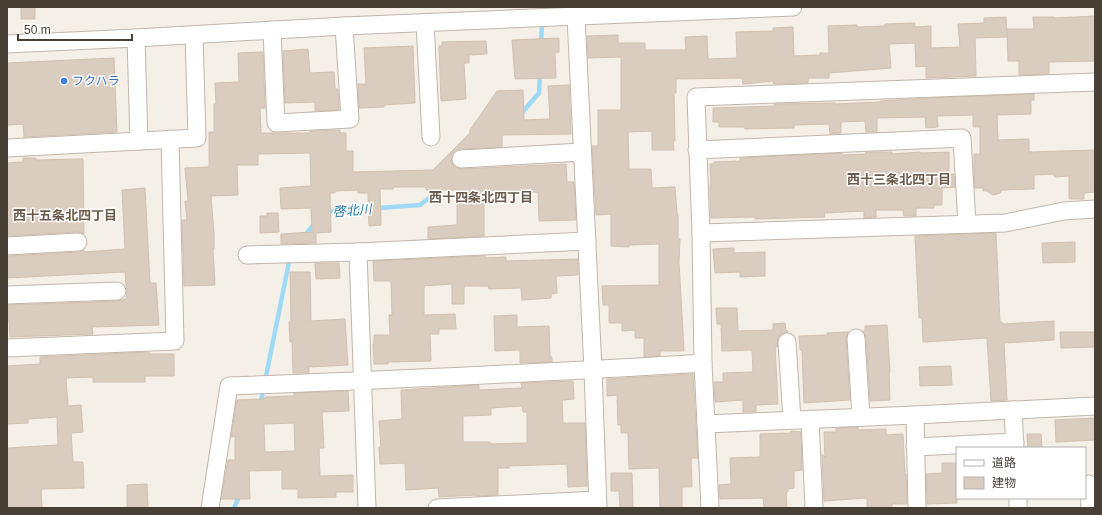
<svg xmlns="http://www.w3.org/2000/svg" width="1102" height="515" viewBox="0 0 1102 515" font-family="Helvetica,'Noto Sans JP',sans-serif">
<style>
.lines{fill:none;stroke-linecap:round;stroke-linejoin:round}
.stream{stroke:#9edaf6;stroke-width:4.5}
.building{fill:#daccbe;stroke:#d2c0ae;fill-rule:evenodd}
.minor-casing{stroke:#c1b6a8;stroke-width:19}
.minor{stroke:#fff;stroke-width:17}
.shop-dot{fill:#3f7fe0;stroke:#fff;stroke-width:1.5}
.labels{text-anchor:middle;stroke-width:3;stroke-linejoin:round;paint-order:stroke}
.shop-label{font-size:12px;fill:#366cbe;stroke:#fff;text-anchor:start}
.neighbourhood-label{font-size:13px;font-weight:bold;fill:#6c5b4b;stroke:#fff}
.water-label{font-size:13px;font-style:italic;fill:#2379a2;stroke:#fff}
</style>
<rect width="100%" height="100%" fill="#f4efe7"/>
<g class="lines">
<g class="stream">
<polyline points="541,44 542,22"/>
<polyline points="520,115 539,93 540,74"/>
<polyline points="325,212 420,205 444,187"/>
<polyline points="293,250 315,223"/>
<polyline points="265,381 290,257"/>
<polyline points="260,404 264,388"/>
<polyline points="234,508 240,495"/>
</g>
</g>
<g class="building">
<rect x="21" y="7" width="14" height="12"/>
<polygon points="1095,16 1095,61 1049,62 1049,74 1019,75 1019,61 1008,61 1007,29 1034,29 1033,17 1055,17 1055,18"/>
<polygon points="1006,17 1007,37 975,38 976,76 926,78 926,66 916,67 915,43 889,44 891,68 829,73 829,78 808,78 808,83 774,84 773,81 743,84 742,78 676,79 676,93 674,93 675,141 673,141 674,150 652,150 652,131 628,132 629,169 651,169 652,188 675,187 677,214 678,214 678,239 680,239 679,262 684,351 660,351 660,356 644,357 644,338 635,338 635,330 622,331 622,323 609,323 609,305 603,305 602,286 659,285 659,244 629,245 629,247 611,246 611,214 596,215 592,146 598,146 598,110 621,110 621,57 588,58 587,36 618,35 618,43 645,43 645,50 686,50 685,37 707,36 708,59 737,58 736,32 773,31 773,28 793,27 794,56 820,55 820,53 829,53 828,26 857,25 857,27 885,26 885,24 915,23 915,27 931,26 931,48 960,47 958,24 984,23 984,18"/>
<polygon points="559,38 559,52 555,53 556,78 515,79 512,40"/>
<polygon points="486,41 487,54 469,55 469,63 464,63 466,99 441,101 439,46 442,46 442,42"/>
<polygon points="413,46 415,103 384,105 384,107 359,108 358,84 366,84 364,48"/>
<polygon points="308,49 310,73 334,72 335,89 338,89 339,110 315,111 315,102 285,103 283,51"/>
<polygon points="263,52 265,108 260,108 261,133 310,133 310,131 340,130 340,133 346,133 346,151 353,151 353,172 433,170 470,133 470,130 497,91 523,90 524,120 550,119 548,86 569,85 571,134 502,135 502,147 460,149 456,150 452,154 451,159 453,165 457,168 462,169 566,164 567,182 574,182 576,220 539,221 538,192 514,193 514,190 484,191 484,236 428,239 428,227 457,225 457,190 426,190 426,187 393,187 393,189 380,189 381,225 369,226 368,193 358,193 358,190 335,191 335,193 330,193 331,232 316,233 316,243 281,244 281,234 312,232 311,208 281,209 280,188 311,186 310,153 258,154 258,165 237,165 238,195 211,196 214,234 214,249 213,249 215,285 184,286 182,220 187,220 185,201 188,201 185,168 209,167 209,132 214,132 214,104 216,104 215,83 239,82 238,53"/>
<polygon points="114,58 117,132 24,137 23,124 7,125 7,63"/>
<polygon points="1034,94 1034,100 1031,100 1031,114 997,115 998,140 1029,139 1029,152 1095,150 1095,192 1084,193 1084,199 1069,199 1069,176 1055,177 1053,174 1034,175 1034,189 1002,190 1000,193 993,195 987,191 983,191 983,188 975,188 974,174 974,154 980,154 980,127 973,127 973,115 937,116 938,127 926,128 925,117 877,118 877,132 866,132 865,121 841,122 841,133 830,134 829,124 794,125 794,128 745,129 744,127 719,127 719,122 713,122 713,108 775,106 774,104 835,103 835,104 880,102 880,101 928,98"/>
<polygon points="866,152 892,152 892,154 920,152 921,153 949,152 949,174 954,174 955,187 942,188 942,205 934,205 934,208 916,208 916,216 904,216 903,210 876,210 876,217 864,218 864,211 824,213 825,217 755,219 755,217 711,218 710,194 710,185 711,185 710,164 714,164 714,162 740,161 740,158 842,153 842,155 866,154"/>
<polygon points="23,158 36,158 36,160 83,159 84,234 77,232 7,236 7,163 23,162"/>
<polygon points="145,188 150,283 156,283 159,325 92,327 93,334 10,337 9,321 7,321 7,305 117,301 126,299 127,291 126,286 125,272 7,278 7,256 79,252 84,250 84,252 125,249 122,190"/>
<polygon points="267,213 278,213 279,232 260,233 260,216 267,216"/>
<polygon points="996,233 1000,322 1002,322 1003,324 1054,321 1054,340 1004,343 1007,400 991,401 987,338 923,342 922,318 919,318 915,236"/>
<polygon points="1075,242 1075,262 1043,263 1042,243"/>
<polygon points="734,248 734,253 765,252 765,276 740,277 740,272 715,273 713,249"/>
<polygon points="485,256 485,258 506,257 506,261 578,259 578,275 556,276 557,293 551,294 551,298 522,300 521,288 489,289 488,286 464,286 464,304 452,304 452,284 424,286 424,315 455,314 456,329 439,329 439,334 430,334 431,361 388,362 388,364 374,364 373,344 374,344 374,335 390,335 389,315 392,315 391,281 374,281 373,261"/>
<polygon points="315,263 339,263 340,278 316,279"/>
<polygon points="290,272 310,272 311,321 345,319 348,365 309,367 309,373 293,373 292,341 290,342 289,322 291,322"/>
<polygon points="716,308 737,308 738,331 773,330 773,324 785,323 786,331 788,331 788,332 782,334 778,337 777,347 775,347 778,404 756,405 756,412 743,412 743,400 715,402 714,382 723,382 723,373 753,372 752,350 722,351 721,324 717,324"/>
<polygon points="517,315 517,327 549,326 550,357 552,357 552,362 520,363 520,350 495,351 494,316"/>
<polygon points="887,325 890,372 889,373 890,400 870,401 866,337 863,331 865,331 865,326"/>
<polygon points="848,332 846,339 850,400 804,403 802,350 800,350 799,336 828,335 827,333"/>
<polygon points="1060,332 1095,332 1095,347 1061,348"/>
<polygon points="149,352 149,354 174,354 174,376 145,376 145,382 93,382 93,377 66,378 68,406 81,405 83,432 71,433 73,462 83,462 84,488 41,489 42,508 7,508 7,448 58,445 57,417 28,419 28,423 7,424 7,366 40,364 40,357"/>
<polygon points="951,366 952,385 920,386 919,367"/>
<polygon points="693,374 698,458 691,458 692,487 682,487 682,508 660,508 659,468 629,469 628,433 621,433 621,425 618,425 617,395 607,396 607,379"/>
<path d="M 573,381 L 574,399 L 562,400 L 563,423 L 585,423 L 587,486 L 568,487 L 567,464 L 509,466 L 509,468 L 498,468 L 498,495 L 476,496 L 476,495 L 439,497 L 438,488 L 406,490 L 405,463 L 380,464 L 379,447 L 381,447 L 379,421 L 402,419 L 401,390 L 479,385 L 479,390 L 522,388 L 521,383 ZM 522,406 L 523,412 L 527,412 L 527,443 L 490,444 L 490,442 L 463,442 L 463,416 L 491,415 L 491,408 Z"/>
<path d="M 348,391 L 349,411 L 322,412 L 324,448 L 319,448 L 320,476 L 353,475 L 353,492 L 336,492 L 336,497 L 298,498 L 298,489 L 282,489 L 282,470 L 249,471 L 250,499 L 221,499 L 228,460 L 235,460 L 235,436 L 231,437 L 237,400 L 265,399 L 265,397 L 294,396 L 294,393 ZM 294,423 L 295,451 L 265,452 L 264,424 Z"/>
<polygon points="1095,418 1095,440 1056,442 1055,420"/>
<polygon points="858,427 858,430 886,429 886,435 903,434 905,474 906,474 907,504 892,504 892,508 867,508 867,498 824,501 822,454 825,457 824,432 836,432 836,428"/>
<polygon points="791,431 801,432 802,470 794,471 794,488 788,489 788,492 786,492 787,508 764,508 763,498 720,499 719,485 731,484 730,458 760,457 760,434 791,433"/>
<polygon points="1027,434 1041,434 1042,448 1028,448"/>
<polygon points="942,463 957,463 957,503 928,504 927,504 926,474 942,473"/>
<polygon points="611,473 632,473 633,508 620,508 619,491 611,491"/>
<polygon points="147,484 148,508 127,508 127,485"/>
</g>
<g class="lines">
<defs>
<g id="minor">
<polyline points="576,16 593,370 598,508"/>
<polyline points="425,23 431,137"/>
<polyline points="272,30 276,123 350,119 344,26"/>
<polyline points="136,38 139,141"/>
<polyline points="7,44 136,38 344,26 793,7"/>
<polyline points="7,148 197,138 194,35"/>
<polyline points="697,150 962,138 967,224"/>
<polyline points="461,159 582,152"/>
<polyline points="701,233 696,97 1095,82"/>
<polyline points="7,246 78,242"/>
<polyline points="247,255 358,252"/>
<polyline points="7,295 117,291"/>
<polyline points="856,338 861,417"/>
<polyline points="787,342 792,420"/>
<polyline points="7,348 175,341 170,139"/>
<polyline points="1013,410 1015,448"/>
<polyline points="915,415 917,508"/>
<polyline points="810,419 814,508"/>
<polyline points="706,424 915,415 1095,406"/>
<polyline points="915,447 1015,442"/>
<polyline points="1089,484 1090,508"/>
<polyline points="1018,498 1018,508"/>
<path d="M 210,508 L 229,386 C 387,380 545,373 703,363"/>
<polyline points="367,508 358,252 587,241"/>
<polyline points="437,508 597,500"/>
<polyline points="710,508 703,363 701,233 1005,223 1064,211 1095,209"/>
</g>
</defs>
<use href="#minor" class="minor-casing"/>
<use href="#minor" class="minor"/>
</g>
<circle class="shop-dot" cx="64" cy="81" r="4"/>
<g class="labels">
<g class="shop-label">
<text x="72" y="85">フクハラ</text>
</g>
<g class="neighbourhood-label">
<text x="899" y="184">西十三条北四丁目</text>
<text x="481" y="202">西十四条北四丁目</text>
<text x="65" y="220">西十五条北四丁目</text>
</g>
<g class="water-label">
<text transform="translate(352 210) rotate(-5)" y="5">啓北川</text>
</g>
</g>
<rect width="1102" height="515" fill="none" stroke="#483f35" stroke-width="16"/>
<rect x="956" y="447" width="130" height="52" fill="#ffffff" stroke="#b6b2ae"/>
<rect x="964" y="460" width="20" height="6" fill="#ffffff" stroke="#b6b2ae"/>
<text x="992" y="467" font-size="12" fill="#483f35">道路</text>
<rect x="964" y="477" width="20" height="12" fill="#daccbe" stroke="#b6b2ae"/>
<text x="992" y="487" font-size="12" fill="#483f35">建物</text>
<path d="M18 34v6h114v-6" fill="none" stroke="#483f35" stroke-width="2"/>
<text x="24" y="34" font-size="12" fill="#483f35" stroke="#ffffff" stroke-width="3" paint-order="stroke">50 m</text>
</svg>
